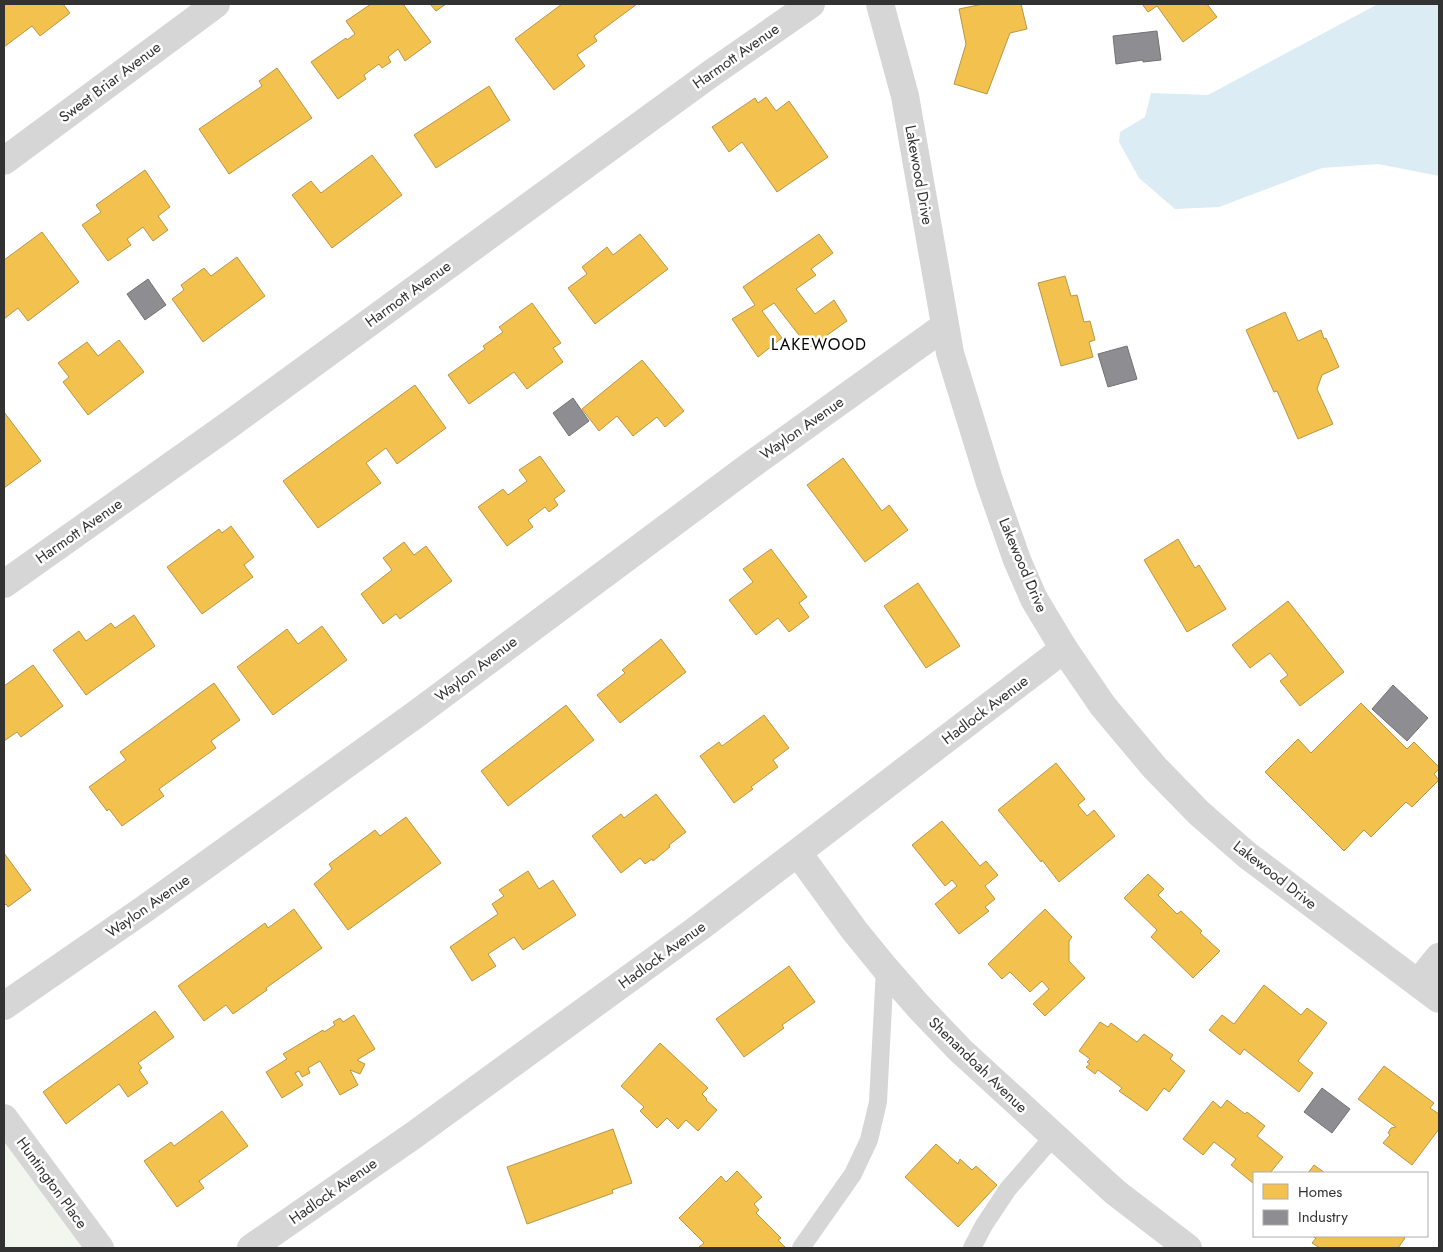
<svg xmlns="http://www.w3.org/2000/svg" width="1443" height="1252" viewBox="0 0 1443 1252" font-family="Jost,sans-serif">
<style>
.green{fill:#f3f6ee}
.water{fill:#dbecf4}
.homes{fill:#f2c14e;stroke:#b89646}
.industry{fill:#8d8d92;stroke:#727275}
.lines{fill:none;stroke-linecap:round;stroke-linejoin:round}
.lane{stroke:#d6d6d6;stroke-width:18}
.street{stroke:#d6d6d6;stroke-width:28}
.labels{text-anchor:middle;stroke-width:5;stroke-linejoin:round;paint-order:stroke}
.street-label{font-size:15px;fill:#323232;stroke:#fff}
.neighbourhood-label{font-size:16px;letter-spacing:1px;fill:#000;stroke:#fff}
</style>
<rect width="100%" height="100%" fill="#fff"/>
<polygon class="green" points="4,1125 93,1248 4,1248"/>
<polygon class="water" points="1378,4 1439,4 1439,176 1378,164 1322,168 1219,207 1175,209 1139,178 1119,142 1120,132 1145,117 1151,93 1208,95"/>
<g class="homes">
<polygon points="4,4 63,4 70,13 40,36 32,26 4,47"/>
<polygon points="371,4 403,4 431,42 405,61 398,49 388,57 391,62 382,68 379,64 364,75 366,79 338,99 311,62 346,38 347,40 355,34 346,21"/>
<polygon points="430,4 446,4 436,11"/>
<polygon points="562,4 637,4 594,36 597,41 577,55 585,66 554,90 515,39"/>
<polygon points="983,4 1021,4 1027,29 1010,33 987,94 954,84 966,44 959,9"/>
<polygon points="1142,4 1207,4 1217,17 1183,42 1157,6 1148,12"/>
<polygon points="277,68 312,118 229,174 199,129 262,86 259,81"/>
<polygon points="489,86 510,120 436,168 414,135"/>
<polygon points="766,97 776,111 789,101 828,157 777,192 742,142 729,152 712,127 755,98 758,103"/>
<polygon points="372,155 402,195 332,248 292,195 311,181 321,193"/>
<polygon points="145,170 170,207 158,216 168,230 153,241 143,227 127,239 131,245 108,261 82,225 101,212 96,205"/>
<polygon points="42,232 79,282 28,321 18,308 4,319 4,260"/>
<polygon points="640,234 668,269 595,324 568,288 587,274 582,267 607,247 613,255"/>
<polygon points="819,234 833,253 811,269 816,275 796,289 815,314 834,300 847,321 809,348 774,303 762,311 782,338 758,357 732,319 755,305 743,287"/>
<polygon points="237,257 265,296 203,342 172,299 184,290 181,285 204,268 211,276"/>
<polygon points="1065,276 1071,296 1077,295 1084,322 1090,321 1095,340 1089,342 1093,357 1061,366 1038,283"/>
<polygon points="532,303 561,343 553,348 563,362 527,389 514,372 469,404 448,375 485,349 483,346 503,332 499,327"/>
<polygon points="1285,312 1298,341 1321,330 1324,339 1326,338 1339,367 1322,375 1317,389 1333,424 1298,439 1277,391 1274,392 1246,330"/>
<polygon points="119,340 144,372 88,415 63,382 69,377 58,363 87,342 98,356"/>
<polygon points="642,360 684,411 665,427 657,417 633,436 617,416 599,431 582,409"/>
<polygon points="415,385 446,428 397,464 386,448 366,463 381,483 318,528 283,481"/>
<polygon points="4,412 41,461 4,488"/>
<polygon points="540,456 565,491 554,499 558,505 549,512 545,507 528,520 533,527 507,546 478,507 503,489 508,495 527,481 519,470"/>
<polygon points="843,458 882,511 889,505 908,530 865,562 807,485"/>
<polygon points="231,526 254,557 244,565 253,577 202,614 167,567 219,529 222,533"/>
<polygon points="1178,539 1195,568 1199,565 1226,609 1187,632 1144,560"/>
<polygon points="404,542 414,555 426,546 452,581 400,619 396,614 383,624 361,594 392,570 383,558"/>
<polygon points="771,549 807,597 799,603 809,617 789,632 778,618 756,635 729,600 753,582 743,569"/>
<polygon points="918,583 960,646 926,668 884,606"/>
<polygon points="1288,601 1344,672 1300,706 1280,681 1288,675 1270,653 1250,668 1232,645"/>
<polygon points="134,615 155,646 86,695 53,650 79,631 86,641 111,623 115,628"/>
<polygon points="322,626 347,660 273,715 237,667 287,629 298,644"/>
<polygon points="661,639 686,672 620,723 597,695 625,673 622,670"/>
<polygon points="33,665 63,706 21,737 17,732 4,741 4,686"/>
<polygon points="214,683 240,720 211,741 216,748 159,789 164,796 122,826 109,809 107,811 89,787 126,760 120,752"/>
<polygon points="1361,703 1407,749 1414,742 1439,767 1439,769 1434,774 1439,780 1412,807 1406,802 1371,837 1364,830 1344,851 1265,772 1298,739 1311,753"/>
<polygon points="566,705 594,740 508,806 481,771"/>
<polygon points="764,715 789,748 773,760 778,767 751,787 753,789 734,803 700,756 719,742 722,746"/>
<polygon points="1056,763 1085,799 1078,805 1087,816 1094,810 1115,836 1059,882 1042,860 1041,862 998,810"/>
<polygon points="656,794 686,832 669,845 670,847 653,861 652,859 645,864 640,858 621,873 592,836 621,814 624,818"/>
<polygon points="406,817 441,863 348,930 314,884 332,869 329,864 375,830 380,836"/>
<polygon points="942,821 980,866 986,861 998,875 985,886 995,899 985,907 989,911 959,934 935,904 957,886 952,880 945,886 912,845"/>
<polygon points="4,853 31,890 8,907 6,904 4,906"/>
<polygon points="528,871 539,889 553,880 576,915 523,950 514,937 488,954 496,966 472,981 450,947 498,914 492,904 504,896 499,890"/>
<polygon points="1148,874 1164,889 1158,895 1177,914 1181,911 1202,931 1200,933 1220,951 1193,978 1151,937 1157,930 1124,898"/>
<polygon points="294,909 322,948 266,988 267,990 233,1014 226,1005 204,1021 178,986 265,923 268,928"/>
<polygon points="1045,909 1072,937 1069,941 1069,961 1085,978 1045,1016 1033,1004 1049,989 1042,981 1030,992 1010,972 1002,979 988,964"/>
<polygon points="789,966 815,1002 782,1025 784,1028 744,1057 716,1019"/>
<polygon points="1264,985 1301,1015 1307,1008 1327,1023 1298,1061 1313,1073 1299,1092 1244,1049 1240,1055 1209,1030 1222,1015 1234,1024"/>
<polygon points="155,1011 174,1037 138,1063 142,1068 139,1070 148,1083 128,1097 119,1084 66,1124 43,1092"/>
<polygon points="354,1015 375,1049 357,1060 365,1064 360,1074 350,1070 358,1085 340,1095 320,1061 308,1068 310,1073 302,1077 299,1071 295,1073 303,1085 282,1098 266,1072 287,1059 283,1054 323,1030 324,1032 335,1025 333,1022 340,1018 343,1022"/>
<polygon points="1100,1022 1108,1027 1111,1023 1137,1042 1144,1034 1173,1055 1170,1059 1185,1071 1169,1092 1164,1088 1147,1111 1119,1091 1122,1088 1098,1070 1095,1074 1086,1067 1090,1064 1087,1062 1090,1059 1079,1051"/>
<polygon points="660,1043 708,1088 702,1094 707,1099 706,1100 717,1110 698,1131 686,1120 678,1129 667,1118 657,1128 640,1111 644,1107 621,1086"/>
<polygon points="1384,1066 1434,1103 1430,1108 1439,1114 1439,1129 1412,1165 1383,1143 1390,1135 1388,1133 1391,1128 1396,1127 1358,1099"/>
<polygon points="1227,1100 1245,1114 1247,1112 1265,1126 1257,1136 1283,1157 1270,1173 1254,1173 1254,1184 1231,1165 1236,1159 1214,1142 1203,1155 1183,1139 1213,1101 1221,1108"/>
<polygon points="222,1111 248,1146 199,1181 204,1188 177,1207 144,1161 171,1142 174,1146"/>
<polygon points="613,1129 632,1183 612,1190 613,1193 527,1224 507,1167"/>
<polygon points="936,1144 958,1164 960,1159 972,1170 976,1166 997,1185 958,1227 905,1177"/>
<polygon points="1314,1165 1325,1173 1308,1173"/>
<polygon points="737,1171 762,1197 754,1204 759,1210 756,1213 781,1238 778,1240 786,1248 701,1248 699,1247 704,1243 679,1218 721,1176 726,1182"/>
<polygon points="1312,1236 1402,1236 1405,1238 1398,1248 1320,1248 1312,1243 1316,1238"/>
</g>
<g class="industry">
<polygon points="1157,31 1161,60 1143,62 1143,60 1116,64 1113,36"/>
<polygon points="148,279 166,305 145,320 127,294"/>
<polygon points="1127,346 1137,379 1108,387 1098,354"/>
<polygon points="573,398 589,421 569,436 553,413"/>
<polygon points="1393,685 1428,718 1407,741 1372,709"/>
<polygon points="1322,1088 1350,1109 1332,1133 1304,1112"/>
</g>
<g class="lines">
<g class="lane">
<polyline points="801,1248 853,1174 869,1140 878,1102 885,968"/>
<polyline points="972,1248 984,1225 1008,1189 1053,1137"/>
</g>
<g class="street">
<polyline points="880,4 905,96 950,353 990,483 1017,560 1034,599 1064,649 1103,706 1155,768 1199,813 1247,855 1439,999"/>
<polyline points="4,161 216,4"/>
<polyline points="4,584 226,427 709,75 811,4"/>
<polyline points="798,853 854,930 885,968 919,1007 960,1050 1115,1192 1188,1248"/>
<polyline points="1418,983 1439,957"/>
<polyline points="4,1006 143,910 415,715 751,465 945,326"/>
<polyline points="4,1118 100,1248"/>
<polyline points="251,1248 414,1135 700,927 1064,649"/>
</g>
</g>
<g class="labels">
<g class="street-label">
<text transform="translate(736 56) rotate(-35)" y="5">Harmott Avenue</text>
<text transform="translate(110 82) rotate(-37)" y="5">Sweet Briar Avenue</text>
<text transform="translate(919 175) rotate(80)" y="5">Lakewood Drive</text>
<text transform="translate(408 294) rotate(-36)" y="5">Harmott Avenue</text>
<text transform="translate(802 428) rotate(-35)" y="5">Waylon Avenue</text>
<text transform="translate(79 531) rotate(-35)" y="5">Harmott Avenue</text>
<text transform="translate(1023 565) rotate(67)" y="5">Lakewood Drive</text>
<text transform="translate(476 669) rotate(-37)" y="5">Waylon Avenue</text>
<text transform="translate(985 710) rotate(-37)" y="5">Hadlock Avenue</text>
<text transform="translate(1275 875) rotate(38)" y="5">Lakewood Drive</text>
<text transform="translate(148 906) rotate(-35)" y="5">Waylon Avenue</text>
<text transform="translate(662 955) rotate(-36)" y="5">Hadlock Avenue</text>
<text transform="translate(978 1065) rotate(44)" y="5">Shenandoah Avenue</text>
<text transform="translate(52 1183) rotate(54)" y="5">Huntington Place</text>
<text transform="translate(333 1191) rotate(-35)" y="5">Hadlock Avenue</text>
</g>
<g class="neighbourhood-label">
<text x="819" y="350">LAKEWOOD</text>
</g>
</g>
<rect width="1443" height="1252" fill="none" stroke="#323232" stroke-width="10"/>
<rect x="1253" y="1172" width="175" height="65" fill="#ffffff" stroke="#adadad"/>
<rect x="1263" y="1184" width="25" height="15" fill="#f2c14e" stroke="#adadad"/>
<text x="1298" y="1197" font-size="15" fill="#323232">Homes</text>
<rect x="1263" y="1210" width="25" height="15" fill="#8d8d92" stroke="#adadad"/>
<text x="1298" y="1222" font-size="15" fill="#323232">Industry</text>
</svg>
